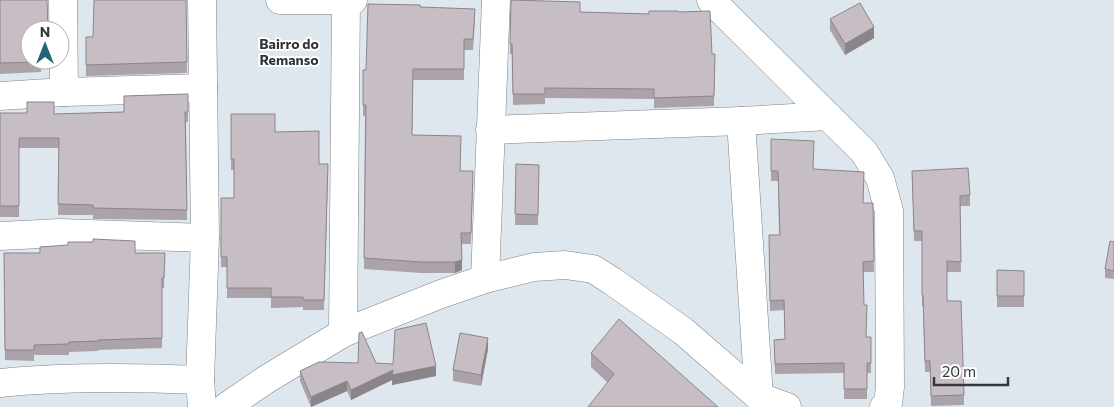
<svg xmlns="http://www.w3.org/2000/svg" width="1114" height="407" viewBox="0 0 1114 407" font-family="Commissioner,sans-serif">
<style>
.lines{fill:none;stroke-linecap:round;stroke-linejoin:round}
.minor-casing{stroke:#7c8389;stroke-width:29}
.minor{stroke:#fff;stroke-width:28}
.wall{fill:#aba3a9}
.shaded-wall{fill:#8b8489}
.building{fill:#c7bdc4;stroke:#8b8489}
.labels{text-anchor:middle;stroke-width:4;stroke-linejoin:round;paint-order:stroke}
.neighbourhood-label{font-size:14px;font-weight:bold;fill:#2d3339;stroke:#fff}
</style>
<rect width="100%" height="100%" fill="#dfe7ee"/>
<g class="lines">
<defs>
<g id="minor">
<polyline points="63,0 64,92"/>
<polyline points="202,0 205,238 200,380 202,407"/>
<polyline points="280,0 353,0"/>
<polyline points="711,0 864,152 880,178 889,211 890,387 888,403 884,407"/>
<polyline points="0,96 64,92 203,88"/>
<polyline points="741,121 759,397"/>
<polyline points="490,130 741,121 828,116"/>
<polyline points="0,236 60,233 205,238"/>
<polyline points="485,279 496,0"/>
<polyline points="343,333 346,0"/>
<path d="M 0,383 C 67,376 133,377 200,380"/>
<polyline points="226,407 267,379 343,333 441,294 485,279 534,267 565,265 593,269 612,281 683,331 759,397 787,407"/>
</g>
</defs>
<use href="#minor" class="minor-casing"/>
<use href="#minor" class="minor"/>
</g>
<g class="wall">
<polygon points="0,0 30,30 41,60 41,72 0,74"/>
<polygon points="186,0 187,73 86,76 86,37 93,37"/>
<polygon points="580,12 649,14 678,12 712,54 715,54 714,106 654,108 654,99 545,98 545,104 513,105 512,54 510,54 510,44"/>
<polygon points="830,19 874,38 845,55 830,30"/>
<polygon points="475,20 473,50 464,50 464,80 413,80 412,135 460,171 473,182 471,244 462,244 462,270 455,273 421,273 364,269 365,116 363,116 363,70 366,70"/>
<polygon points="188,94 188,122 186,122 187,220 93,219 93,215 58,215 59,148 19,148 19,217 0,217 0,113 54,114 124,112"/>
<polygon points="231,114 275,132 319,164 328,174 324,310 303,310 303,307 271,308 271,298 227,298 227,267 221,267 221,198 234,198 234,170 231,170"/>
<polygon points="771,139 813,169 863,203 873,203 874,272 863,272 864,305 866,337 871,337 871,373 867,373 867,399 844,399 844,373 775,374 774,340 785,339 784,310 770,311 769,235 779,235 778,181 771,181"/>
<polygon points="516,164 539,165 538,225 515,225"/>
<polygon points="912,171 970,195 970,206 960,206 961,272 947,272 947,301 964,395 964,405 931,406 930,372 925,372 923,306 922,306 922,241 914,241"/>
<polygon points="1114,242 1114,279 1105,278 1105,269"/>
<polygon points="40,247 135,253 165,253 164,288 162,288 162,348 98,350 98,351 69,352 69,355 34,355 34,361 5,360 4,253 40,253"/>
<polygon points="997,270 1024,271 1024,307 997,307"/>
<polygon points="488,349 481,386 453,381 453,370"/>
<polygon points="591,353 718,407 607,382 591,367"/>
<polygon points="358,363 376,363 436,376 392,385 392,380 351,400 347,391 311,407 300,381 300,371"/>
</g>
<g class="shaded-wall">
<polygon points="874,27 874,38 845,55 845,44"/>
<polygon points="462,260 462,270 455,273 455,262"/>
<polygon points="488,338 488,349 481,386 481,375"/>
<polygon points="436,366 436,376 392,385 392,380 351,400 351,390 393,370"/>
<polygon points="347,381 347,391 311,407 311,397"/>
</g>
<g class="building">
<polygon points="0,0 47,0 48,30 30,30 30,60 41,60 41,62 0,63"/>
<polygon points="94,0 186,0 187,62 86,65 86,37 93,37"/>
<polygon points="511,0 580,2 580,12 649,14 649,11 678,11 678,12 710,11 712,54 715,54 714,96 654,98 654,89 545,88 545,94 513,94 512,44 510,44"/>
<polygon points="860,3 874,27 845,44 830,19"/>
<polygon points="368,4 420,5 420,7 475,9 473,39 464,39 464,69 413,69 412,135 461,136 460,171 473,171 471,233 461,233 462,260 455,262 421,262 364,258 366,105 363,105 363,70 366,70"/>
<polygon points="188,94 188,112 185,112 187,210 93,208 93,205 58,204 59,138 19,138 19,206 0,206 0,113 27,113 27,102 54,102 54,114 124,112 124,96"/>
<polygon points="231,114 275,114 275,132 319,131 319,164 328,164 324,300 303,300 303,297 271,297 271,288 227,288 227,257 221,257 221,198 234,198 234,159 231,159"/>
<polygon points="771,139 814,141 813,169 864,172 863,203 873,203 874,261 863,262 864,305 867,305 866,337 871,337 871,363 867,363 867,389 844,389 844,363 775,364 774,340 785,339 784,300 770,301 769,235 780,235 778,171 771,171"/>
<polygon points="516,164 539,165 538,215 515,214"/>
<polygon points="968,168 970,195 960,196 961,262 947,261 947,301 961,301 964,395 931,396 930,361 925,361 923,295 922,295 922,231 914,231 912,171"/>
<polygon points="93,239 135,241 135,253 165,253 164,278 162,278 162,338 98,340 98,341 69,342 69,344 34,345 34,350 5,350 4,253 40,253 40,247 68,245 68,242 93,242"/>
<polygon points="1110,241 1114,242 1114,271 1105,269"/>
<polygon points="997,270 1024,271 1024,296 997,296"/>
<polygon points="619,319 718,407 588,407 614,374 591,353"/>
<polygon points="426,323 436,366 392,375 393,370 351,390 347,381 311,397 300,371 319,362 358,363 359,333 362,332 376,363 393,364 395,330"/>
<polygon points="460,333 488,338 481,375 453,370"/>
</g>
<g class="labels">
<g class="neighbourhood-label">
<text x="289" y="49">Bairro do<tspan x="289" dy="16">Remanso</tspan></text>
</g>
</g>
<g transform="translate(45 45)"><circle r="24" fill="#ffffff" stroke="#aeafb1"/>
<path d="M0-4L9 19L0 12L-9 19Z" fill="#206876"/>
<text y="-8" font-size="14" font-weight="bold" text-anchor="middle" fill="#35383b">N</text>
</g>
<path d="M934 377v8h74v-8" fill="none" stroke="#35383b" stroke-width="2.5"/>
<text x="942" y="377" font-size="15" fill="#35383b" stroke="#ffffff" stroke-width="4" paint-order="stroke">20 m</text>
</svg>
